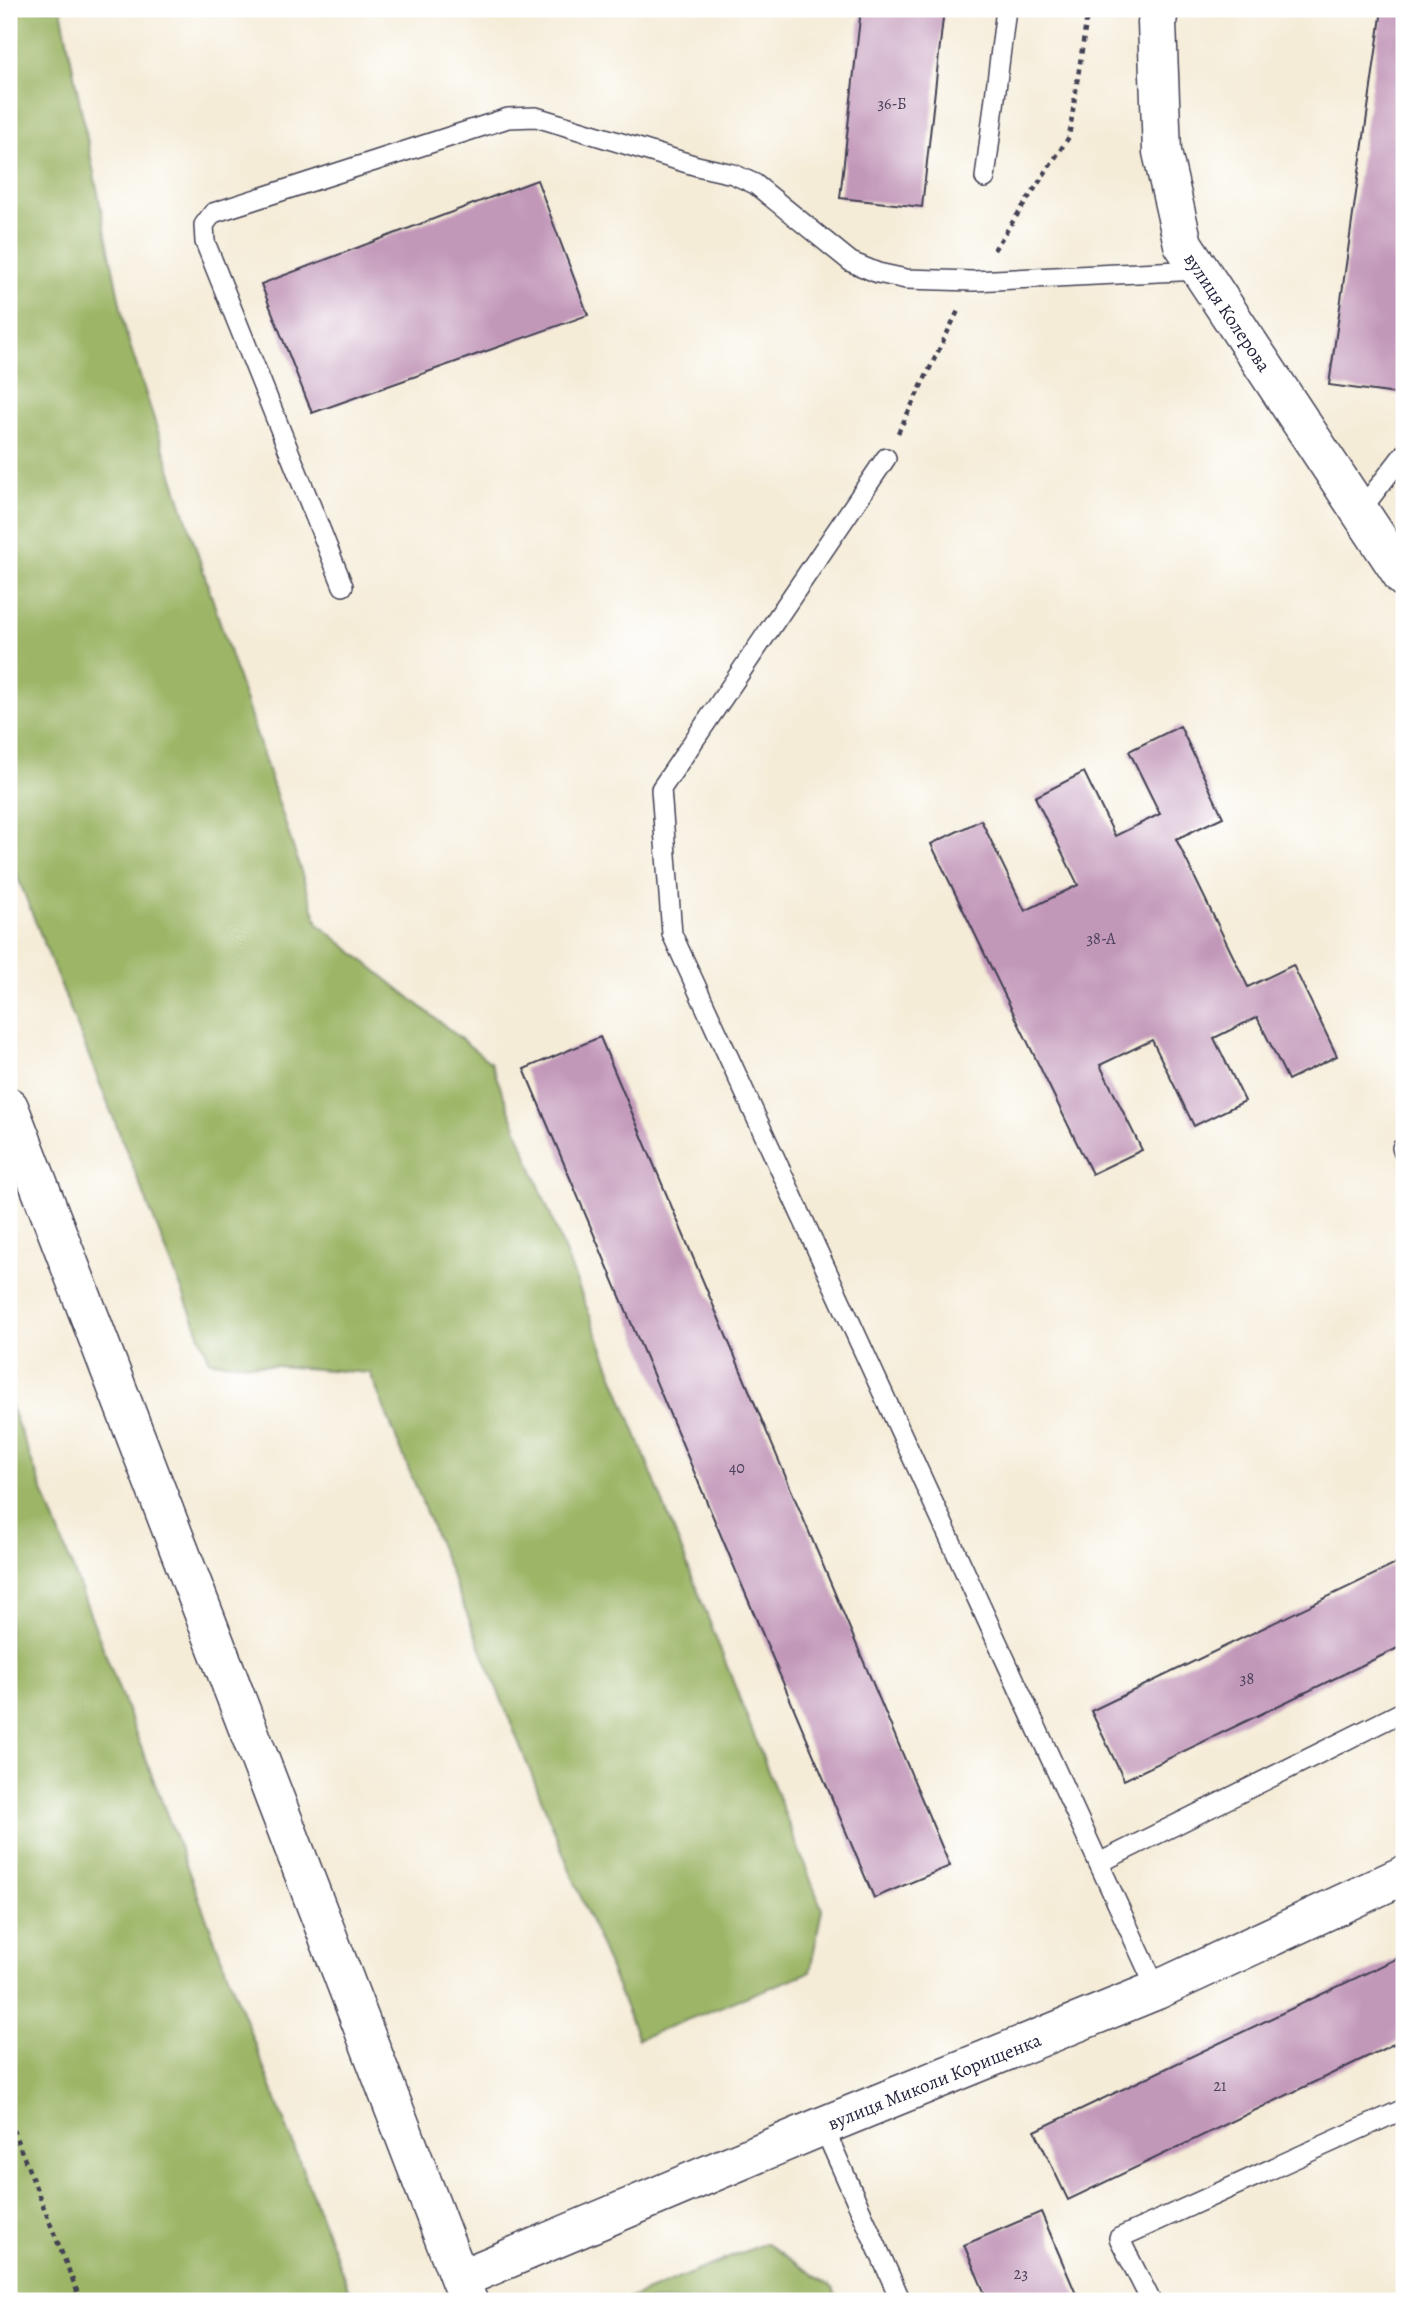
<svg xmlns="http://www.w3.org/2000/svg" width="1413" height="2310" viewBox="0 0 1413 2310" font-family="Alegreya,serif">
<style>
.forest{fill:#9cb566;stroke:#5f6c50;stroke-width:2}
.building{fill:#c298b9}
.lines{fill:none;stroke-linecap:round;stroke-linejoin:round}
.lane-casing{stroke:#424053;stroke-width:22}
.street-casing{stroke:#424053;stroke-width:41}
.secondary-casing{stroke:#424053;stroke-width:41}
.highway-casing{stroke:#424053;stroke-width:41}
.path{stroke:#424053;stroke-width:4.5;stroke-dasharray:5 5;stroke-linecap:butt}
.lane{stroke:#fff;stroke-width:19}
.street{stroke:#fff;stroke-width:38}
.secondary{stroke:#fff;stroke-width:38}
.highway{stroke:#fff;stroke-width:38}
.labels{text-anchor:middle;stroke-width:5;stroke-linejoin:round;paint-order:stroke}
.number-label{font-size:16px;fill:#4a405a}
.street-label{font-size:19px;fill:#22223b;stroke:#fff}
</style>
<rect width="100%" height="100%" fill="#fff"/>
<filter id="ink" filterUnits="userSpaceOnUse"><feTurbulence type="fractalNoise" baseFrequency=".0143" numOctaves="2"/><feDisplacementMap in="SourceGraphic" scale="14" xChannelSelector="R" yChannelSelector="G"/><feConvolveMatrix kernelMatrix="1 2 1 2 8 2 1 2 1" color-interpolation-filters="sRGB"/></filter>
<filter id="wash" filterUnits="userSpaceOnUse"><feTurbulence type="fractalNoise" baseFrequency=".00686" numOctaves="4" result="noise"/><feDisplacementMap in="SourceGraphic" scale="28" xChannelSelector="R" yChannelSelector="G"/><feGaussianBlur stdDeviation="1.57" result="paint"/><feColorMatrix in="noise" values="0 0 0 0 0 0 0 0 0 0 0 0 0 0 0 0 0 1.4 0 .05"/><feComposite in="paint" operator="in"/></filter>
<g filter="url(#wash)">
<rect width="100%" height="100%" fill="#f5ecd8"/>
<g class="forest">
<polygon points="9,9 61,9 126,333 318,924 491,1063 822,1909 810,1972 638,2039 370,1373 210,1361 9,855"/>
<polygon points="9,1402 353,2301 9,2301"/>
<polygon points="766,2243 833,2288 839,2301 623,2301"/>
</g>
<g id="blocks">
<g class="building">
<polygon points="861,9 944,9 922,207 840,198"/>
<polygon points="1382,9 1404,9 1404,395 1329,385"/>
<polygon points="537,180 588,315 312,413 261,284"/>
<polygon points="1180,726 1223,817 1176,839 1248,987 1293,965 1337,1056 1288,1080 1257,1017 1214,1038 1245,1101 1194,1126 1152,1040 1100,1065 1142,1150 1092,1174 931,844 981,820 1025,911 1078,885 1035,797 1084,772 1115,836 1160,814 1129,751"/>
<polygon points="600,1037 950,1866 874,1898 524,1069"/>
<polygon points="1404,1560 1404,1645 1124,1780 1091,1711"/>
<polygon points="1404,1955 1404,2039 1068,2200 1035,2131"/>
<polygon points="1041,2212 1079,2301 988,2301 964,2245"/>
</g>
</g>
</g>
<g filter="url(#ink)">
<use href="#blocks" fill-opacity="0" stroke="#424053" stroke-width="2"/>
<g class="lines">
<defs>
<g id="lane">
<polyline points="985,178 1006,9"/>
<polyline points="886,458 661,789 672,934 1157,1990"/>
<polyline points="1360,511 1404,454"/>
<polyline points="343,586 205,242 204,225 213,213 508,118 536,117 697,166 733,174 755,184 851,262 878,273 906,279 973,281 1200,270"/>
<polyline points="1404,1147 1402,1148 1404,1153"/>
<polyline points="1099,1863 1404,1711"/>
<polyline points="823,2126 901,2301"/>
<polyline points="1151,2301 1119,2238 1404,2109"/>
</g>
<polyline id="street" points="1159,9 1157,23 1162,152 1183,244 1404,578"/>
<polyline id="secondary" points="460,2279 823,2126 1157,1990 1404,1875"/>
<polyline id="highway" points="9,1107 468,2301"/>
</defs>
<use href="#lane" class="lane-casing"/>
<use href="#street" class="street-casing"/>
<use href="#secondary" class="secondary-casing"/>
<use href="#highway" class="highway-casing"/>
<g class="path">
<polyline points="994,250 1069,137 1088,9"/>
<polyline points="898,433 959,309"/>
<polyline points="9,2120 81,2301"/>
</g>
<use href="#lane" class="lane"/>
<use href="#street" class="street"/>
<use href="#secondary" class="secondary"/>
<use href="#highway" class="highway"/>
</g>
</g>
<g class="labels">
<g class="number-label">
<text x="892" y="109">36-Б</text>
<text x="1101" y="944">38-А</text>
<text x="737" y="1473">40</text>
<text x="1247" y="1684">38</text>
<text x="1220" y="2091">21</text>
<text x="1021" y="2279">23</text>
</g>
<g class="street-label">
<text transform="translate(1228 312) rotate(56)" y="7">вулиця Колерова</text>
<text transform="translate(934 2081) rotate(-22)" y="7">вулиця Миколи Корищенка</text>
</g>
</g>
<rect width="1413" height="2310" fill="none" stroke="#fff" stroke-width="35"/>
</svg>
